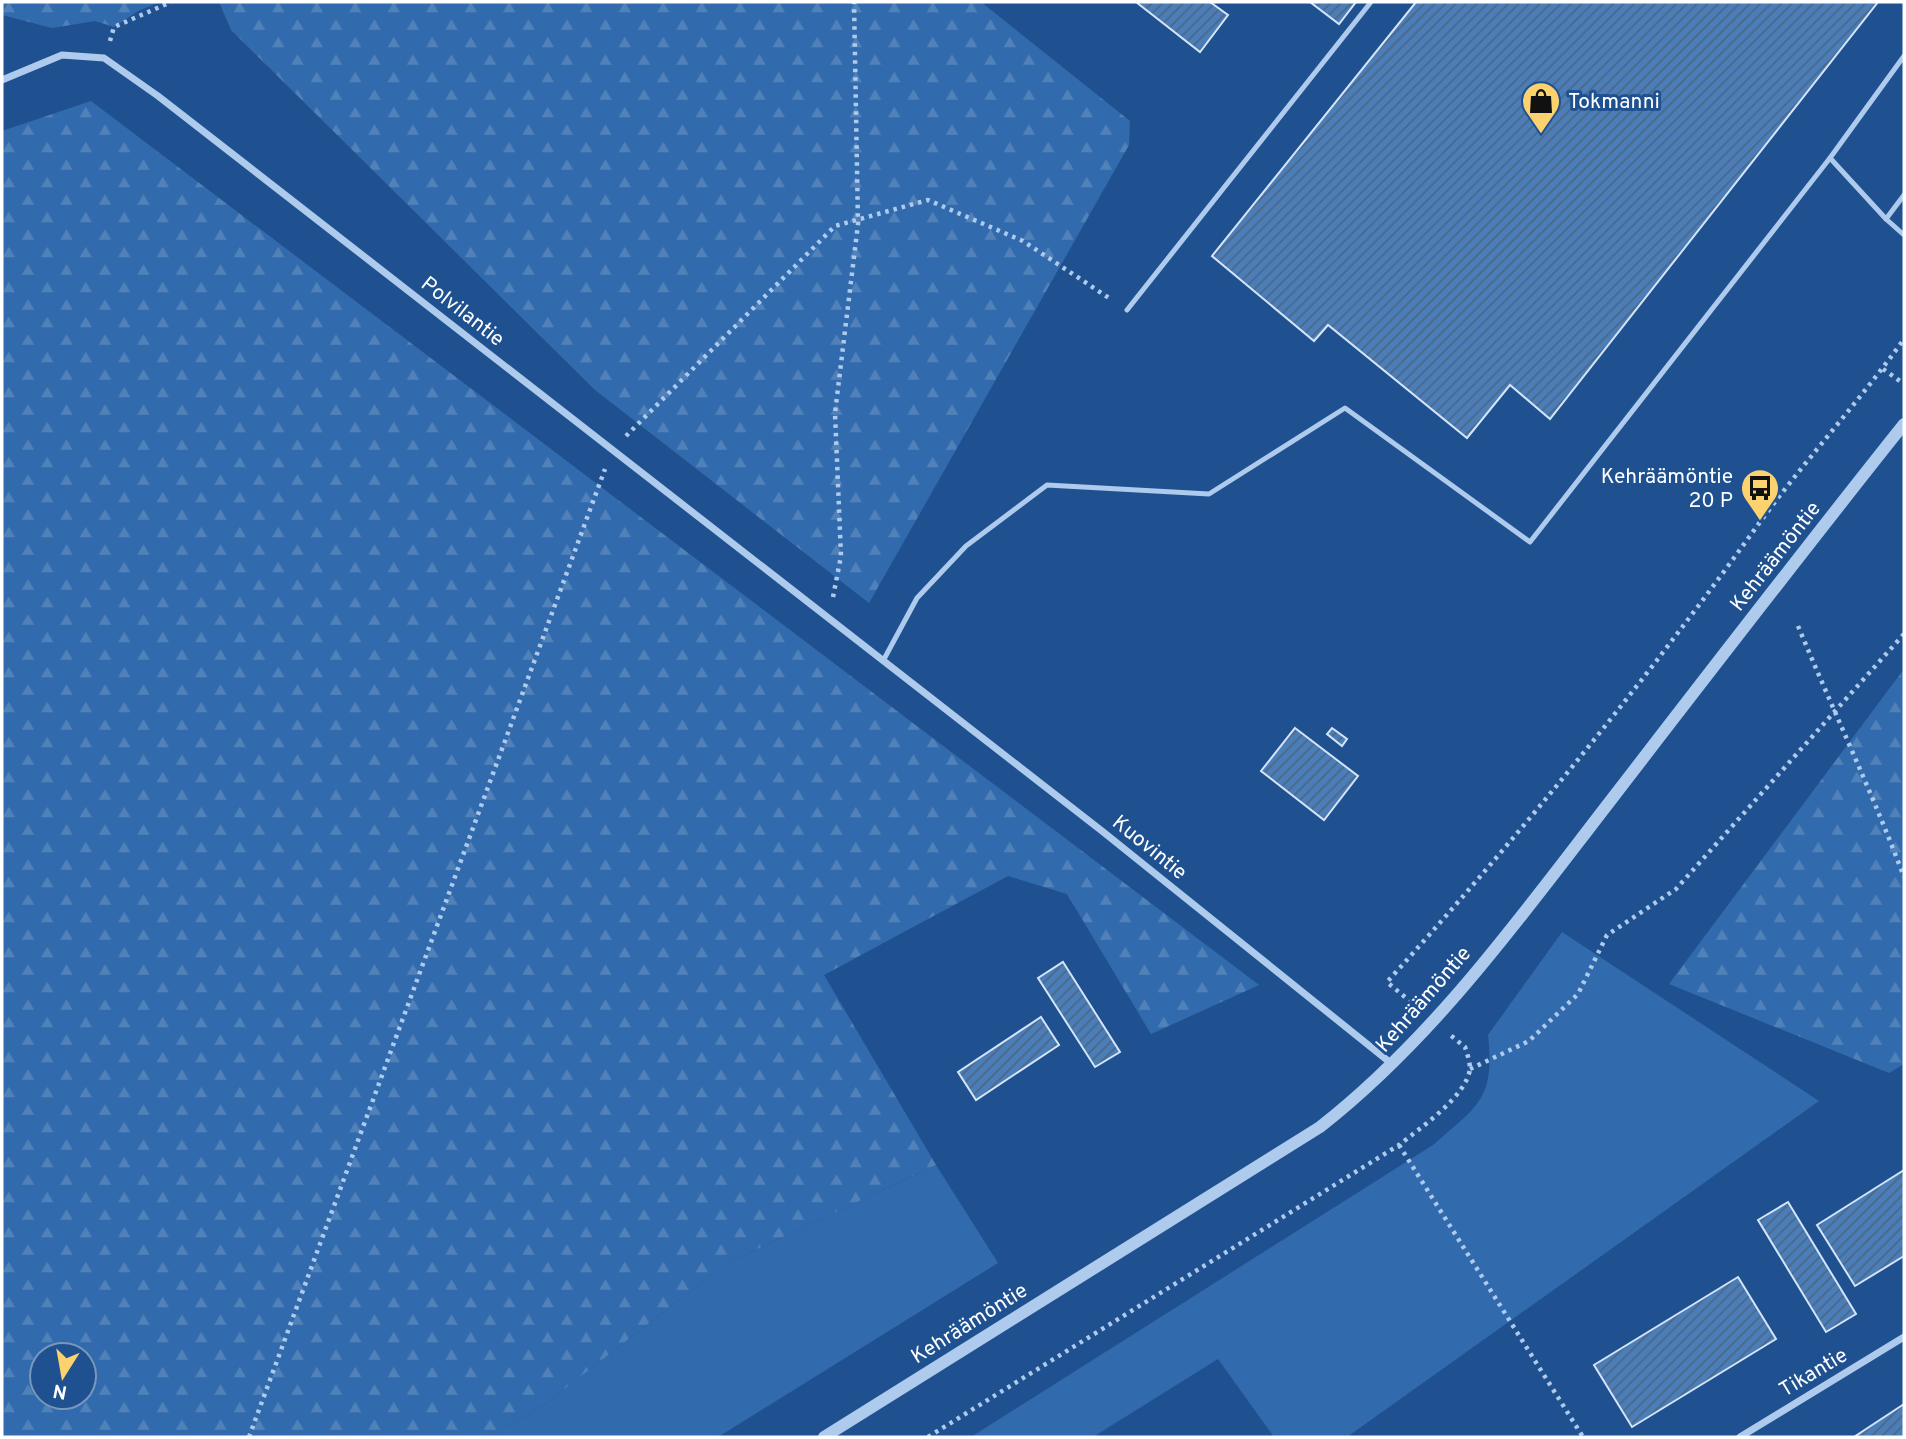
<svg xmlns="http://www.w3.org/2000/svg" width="1906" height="1439" viewBox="0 0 1906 1439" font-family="Overpass,sans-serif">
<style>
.green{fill:#326bad}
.forest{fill:url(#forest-firs);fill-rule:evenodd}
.building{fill:url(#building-hatch);stroke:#d4e5f9;stroke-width:2}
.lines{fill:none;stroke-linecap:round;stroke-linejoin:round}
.path{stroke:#aecbed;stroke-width:4.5;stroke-dasharray:3.5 5;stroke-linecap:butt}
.service{stroke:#aecbed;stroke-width:5}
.minor{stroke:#aecbed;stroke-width:7}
.tertiary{stroke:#aecbed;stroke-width:12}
.labels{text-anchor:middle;stroke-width:6;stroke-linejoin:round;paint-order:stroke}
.poi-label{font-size:21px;fill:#fff;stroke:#1f5190;text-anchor:start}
.street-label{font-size:21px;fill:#fff;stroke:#1f5190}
</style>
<defs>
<pattern id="forest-firs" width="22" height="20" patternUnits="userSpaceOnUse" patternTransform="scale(1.75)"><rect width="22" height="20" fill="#326bad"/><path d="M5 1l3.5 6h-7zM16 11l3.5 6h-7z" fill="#5181b9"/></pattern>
<pattern id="building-hatch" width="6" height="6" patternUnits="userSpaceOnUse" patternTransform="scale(1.75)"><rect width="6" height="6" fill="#4b7db8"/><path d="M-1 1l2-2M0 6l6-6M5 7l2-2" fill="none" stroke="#4b6787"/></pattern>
</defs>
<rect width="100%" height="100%" fill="#1f5190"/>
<g class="green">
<path d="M 1562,932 L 1819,1101 L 1347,1437 L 1274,1437 L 1218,1359 L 1093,1437 L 971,1437 L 1433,1145 C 1478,1105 1495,1100 1488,1035 Z"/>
<polygon points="936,1165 998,1263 718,1437 489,1437 548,1402 725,1264"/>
</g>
<g class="forest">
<polygon points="2,2 160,2 138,11 114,27 95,21 52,28 2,15"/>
<polygon points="219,2 981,2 1130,121 1129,145 869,603 595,390 231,30"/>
<path d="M 91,101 L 1259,985 L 1151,1034 L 1067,894 L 1008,876 L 824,975 L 936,1165 L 725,1264 L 548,1402 L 489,1437 L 2,1437 L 2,131 ZM 42,1355 L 84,1355 L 84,1397 L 42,1397 Z"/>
<polygon points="1904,669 1904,1064 1889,1073 1669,984"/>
</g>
<g class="building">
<polygon points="1136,2 1210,2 1228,15 1200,52"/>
<polygon points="1310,2 1356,2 1339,24"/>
<polygon points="1416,2 1878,2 1550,419 1510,385 1467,438 1328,325 1314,341 1212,256"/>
<polygon points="1295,728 1358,776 1324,820 1261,771"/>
<polygon points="1332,728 1347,739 1342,746 1327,734"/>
<polygon points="1063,962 1120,1052 1095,1067 1038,978"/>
<polygon points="1041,1017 1059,1045 976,1100 958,1072"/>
<polygon points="1904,1170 1904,1256 1855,1286 1817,1225"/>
<polygon points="1788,1202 1856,1314 1826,1332 1758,1220"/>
<polygon points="1738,1277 1776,1339 1632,1427 1594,1365"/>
<polygon points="1904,1404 1904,1437 1854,1437"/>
</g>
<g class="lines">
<g class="path">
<polyline points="110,41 114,27 171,2"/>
<polyline points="1883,369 1904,384"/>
<polyline points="626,436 835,226 928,200 1023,241 1112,300"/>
<polyline points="833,597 841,556 835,413 858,224 854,2"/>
<path d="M 1798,626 C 1833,710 1872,792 1904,877"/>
<path d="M 1418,1008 L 1387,982 C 1520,835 1645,682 1760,522 C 1806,459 1859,402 1904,339"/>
<polyline points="1470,1069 1529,1041 1578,994 1607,935 1676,889 1904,634"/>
<polyline points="1399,1145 1583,1437"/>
<polyline points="249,1437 605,469"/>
<path d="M 928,1437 L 1399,1145 C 1420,1128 1466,1097 1470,1069 C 1470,1062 1467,1053 1465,1047 L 1449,1034"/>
</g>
<g class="service">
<polyline points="1904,195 1886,219 1904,235"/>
<polyline points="1886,219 1830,158 1904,56"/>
<polyline points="1127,310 1371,2"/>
<polyline points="883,661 917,598 966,546 1047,485 1209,494 1345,408 1530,542 1830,158"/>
</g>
<g class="minor">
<polyline points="2,80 62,55 104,58 158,96 1102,831 1392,1064"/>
<polyline points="1740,1437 1904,1337"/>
</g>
<path class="tertiary" d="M 824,1437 L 1320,1127 C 1435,1037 1522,915 1611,800 C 1708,674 1805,548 1904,424"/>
</g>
<defs>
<symbol id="shop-pin" viewBox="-11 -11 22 30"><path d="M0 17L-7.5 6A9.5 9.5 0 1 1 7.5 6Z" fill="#fbd26e" stroke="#1f5190"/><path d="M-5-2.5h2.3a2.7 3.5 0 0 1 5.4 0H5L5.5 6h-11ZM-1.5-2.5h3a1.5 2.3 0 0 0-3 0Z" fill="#111"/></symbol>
<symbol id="bus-pin" viewBox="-11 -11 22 30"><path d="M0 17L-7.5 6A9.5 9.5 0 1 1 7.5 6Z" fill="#fbd26e" stroke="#1f5190"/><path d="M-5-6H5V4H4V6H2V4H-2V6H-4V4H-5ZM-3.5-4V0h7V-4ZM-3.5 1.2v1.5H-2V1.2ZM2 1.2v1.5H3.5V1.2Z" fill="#111"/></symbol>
</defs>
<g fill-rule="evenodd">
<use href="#shop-pin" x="1519" y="79" width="44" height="60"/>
<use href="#bus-pin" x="1738" y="466" width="44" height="60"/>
</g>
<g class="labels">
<g class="poi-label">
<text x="1568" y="108">Tokmanni</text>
<text x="1733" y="483" text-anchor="end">Kehräämöntie<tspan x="1733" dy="24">20 P</tspan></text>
</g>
<g class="street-label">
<text transform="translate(463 311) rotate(38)" y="7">Polvilantie</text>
<text transform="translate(1775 556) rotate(-52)" y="7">Kehräämöntie</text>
<text transform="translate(1150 847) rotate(39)" y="7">Kuovintie</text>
<text transform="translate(1423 999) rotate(-49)" y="7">Kehräämöntie</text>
<text transform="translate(969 1323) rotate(-32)" y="7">Kehräämöntie</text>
<text transform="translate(1813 1372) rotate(-31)" y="7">Tikantie</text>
</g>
</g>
<rect width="1906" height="1439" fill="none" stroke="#ffffff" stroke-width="7"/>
<g transform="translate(63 1376) rotate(191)"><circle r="33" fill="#1f5190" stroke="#7997bc" stroke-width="2"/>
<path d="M0-5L12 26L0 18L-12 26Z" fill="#fbd26e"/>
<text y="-10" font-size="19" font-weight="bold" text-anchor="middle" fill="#ffffff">N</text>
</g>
</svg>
